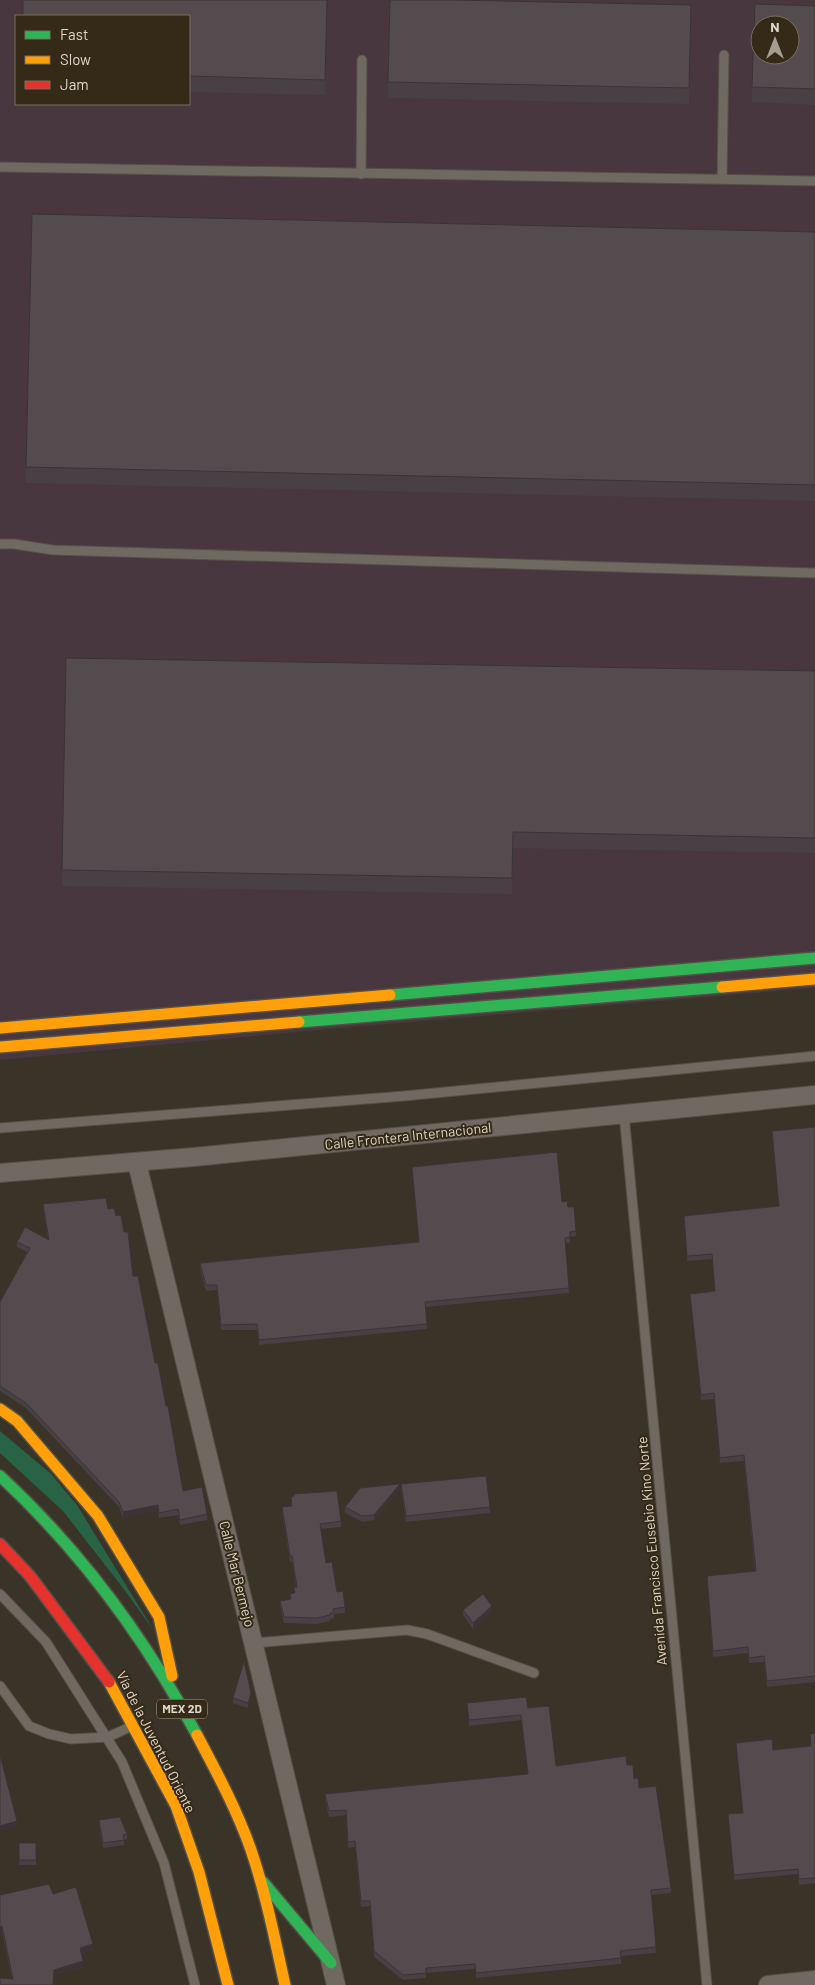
<svg xmlns="http://www.w3.org/2000/svg" width="815" height="1985" viewBox="0 0 815 1985" font-family="Barlow,sans-serif">
<style>
.industrial{fill:#48373e;fill-rule:evenodd}
.green{fill:#296346}
.lines{fill:none;stroke-linecap:round;stroke-linejoin:round}
.lane-casing{stroke:#555046;stroke-width:11}
.street-casing{stroke:#555046;stroke-width:20}
.fast-casing{stroke:#555046;stroke-width:14}
.slow-casing{stroke:#555046;stroke-width:14}
.jam-casing{stroke:#555046;stroke-width:14}
.lane{stroke:#6f6962;stroke-width:9}
.street{stroke:#6f6962;stroke-width:18}
.fast{stroke:#30b455;stroke-width:11}
.slow{stroke:#ff9f0a;stroke-width:11}
.jam{stroke:#e5322d;stroke-width:11}
.wall{fill:#484044}
.shaded-wall{fill:#3b3437}
.building{fill:#544b4f;stroke:#3b3437;fill-rule:evenodd}
.labels{text-anchor:middle;stroke-width:4;stroke-linejoin:round;paint-order:stroke}
.shield{fill:#352a17;stroke:#aba395;stroke-width:1}
.shield-label{font-size:12px;font-weight:bold;fill:#ded7cb}
.street-label{font-size:14px;fill:#ded7cb;stroke:#352a17}
</style>
<rect width="100%" height="100%" fill="#393328"/>
<path class="industrial" d="M 0,0 L 815,0 L 815,988 L 319,1030 L 0,1060 ZM 16,16 L 189,16 L 189,104 L 16,104 ZM 760,25 L 790,25 L 790,55 L 760,55 Z"/>
<polygon class="green" points="0,1431 50,1473 77,1505 154,1631 126,1592 63,1511 0,1453"/>
<g class="lines">
<defs>
<g id="lane">
<polyline points="0,167 815,181"/>
<polyline points="361,174 362,60"/>
<polyline points="722,179 724,55"/>
<polyline points="0,544 14,544 53,550 815,573"/>
<polyline points="624,1114 707,1985"/>
<polyline points="0,1128 404,1096 815,1056"/>
<polyline points="0,1594 46,1642 122,1762 164,1863 195,1985"/>
<polyline points="253,1643 407,1630 427,1634 534,1673"/>
<polyline points="0,1686 29,1726 49,1734 71,1739 108,1737 130,1727"/>
</g>
<g id="street">
<polyline points="137,1163 336,1985"/>
<polyline points="0,1173 194,1157 815,1095"/>
<polyline points="768,1985 815,1980"/>
</g>
<g id="fast">
<polyline points="390,995 815,958"/>
<polyline points="299,1022 722,987"/>
<path d="M 0,1476 C 80,1550 146,1640 197,1735"/>
<polyline points="263,1882 331,1963"/>
</g>
<g id="slow">
<polyline points="722,987 815,979"/>
<polyline points="0,1028 390,995"/>
<polyline points="0,1047 299,1022"/>
<polyline points="0,1409 17,1421 98,1516 159,1617 172,1676"/>
<polyline points="109,1682 176,1806 199,1872 228,1985"/>
<path d="M 197,1735 C 217,1773 237,1810 251,1850 C 266,1894 275,1940 285,1985"/>
</g>
<polyline id="jam" points="0,1544 30,1576 109,1682"/>
</defs>
<use href="#lane" class="lane-casing"/>
<use href="#street" class="street-casing"/>
<use href="#fast" class="fast-casing"/>
<use href="#slow" class="slow-casing"/>
<use href="#jam" class="jam-casing"/>
<use href="#lane" class="lane"/>
<use href="#street" class="street"/>
<use href="#fast" class="fast"/>
<use href="#slow" class="slow"/>
<use href="#jam" class="jam"/>
</g>
<g class="wall">
<polygon points="691,5 689,104 388,98 388,82"/>
<polygon points="815,6 815,105 752,102 752,87"/>
<polygon points="327,12 325,95 189,92 189,16"/>
<polygon points="815,232 815,501 26,483 26,467"/>
<polygon points="66,658 815,671 815,853 513,848 512,894 62,886"/>
<polygon points="815,1127 815,1682 767,1687 764,1662 749,1663 748,1653 713,1657 707,1576 755,1571 744,1461 720,1463 714,1399 701,1400 690,1294 715,1291 712,1259 687,1261 684,1216 779,1206 772,1131"/>
<polygon points="412,1167 562,1202 568,1207 576,1231 576,1236 570,1237 570,1243 565,1243 569,1293 426,1307 427,1329 259,1345 257,1330 221,1330 217,1290 206,1291 200,1268 200,1263 419,1242"/>
<polygon points="43,1204 108,1209 116,1216 133,1276 166,1406 183,1491 207,1514 207,1520 180,1525 178,1515 159,1518 158,1510 123,1518 119,1507 26,1408 0,1391 0,1302 27,1252 17,1247 17,1242 48,1239 43,1209"/>
<polygon points="401,1484 490,1507 490,1513 406,1522 401,1490"/>
<polygon points="400,1489 374,1520 362,1522 345,1513 345,1507"/>
<polygon points="294,1494 341,1521 341,1527 321,1529 326,1563 337,1592 345,1607 345,1613 334,1614 334,1618 330,1619 330,1621 317,1624 284,1623 280,1606 280,1601 290,1600 290,1594 294,1593 294,1587 296,1587 292,1561 290,1562 282,1513 282,1507 291,1506 291,1497 294,1497"/>
<polygon points="463,1610 492,1611 473,1629 463,1615"/>
<polygon points="233,1698 251,1698 248,1708 233,1703"/>
<polygon points="467,1703 528,1708 556,1766 627,1765 639,1788 671,1888 671,1893 651,1895 656,1953 621,1956 621,1964 476,1978 475,1969 426,1973 426,1978 403,1980 374,1957 370,1906 361,1907 355,1847 348,1848 346,1815 329,1817 325,1799 325,1794 528,1774 521,1720 469,1726"/>
<polygon points="815,1733 815,1883 799,1885 798,1874 734,1880 728,1814 743,1813 736,1743 773,1750 810,1746"/>
<polygon points="99,1820 127,1834 127,1839 124,1840 124,1845 103,1848 99,1826"/>
<rect x="19" y="1843" width="17" height="22"/>
<polygon points="53,1894 93,1950 81,1953 83,1967 54,1975 53,1985 0,1985 12,1979 2,1932 0,1932 0,1895"/>
</g>
<g class="shaded-wall">
<polygon points="400,1484 400,1489 374,1520 374,1515"/>
<polygon points="158,1505 158,1510 123,1518 123,1512"/>
<polygon points="492,1606 492,1611 473,1629 473,1623"/>
<polygon points="251,1693 251,1698 248,1708 248,1703"/>
<polygon points="17,1821 17,1827 0,1831 0,1826"/>
<polygon points="2,1926 2,1932 0,1932 0,1927"/>
<polygon points="93,1944 93,1950 80,1953 80,1948"/>
<polygon points="83,1961 83,1967 54,1975 53,1985 54,1970"/>
</g>
<g class="building">
<polygon points="23,0 327,0 325,80 189,76 189,16 23,16"/>
<polygon points="390,0 454,0 691,5 689,88 388,82"/>
<path d="M 755,4 L 815,6 L 815,89 L 752,87 ZM 760,25 L 790,25 L 790,55 L 760,55 Z"/>
<polygon points="32,214 815,232 815,485 26,467"/>
<polygon points="66,658 815,671 815,838 513,832 512,878 62,870"/>
<polygon points="815,1127 815,1676 767,1681 764,1656 749,1658 748,1647 713,1651 707,1576 756,1571 744,1455 720,1458 714,1393 701,1395 690,1294 715,1291 712,1254 687,1256 684,1216 779,1206 772,1131"/>
<polygon points="557,1152 562,1202 567,1201 568,1207 574,1207 576,1231 570,1232 570,1237 565,1238 569,1288 425,1302 427,1324 259,1340 257,1324 221,1325 217,1285 206,1285 200,1263 419,1242 412,1167"/>
<polygon points="106,1198 108,1209 114,1208 116,1216 121,1215 124,1232 128,1232 133,1276 138,1276 155,1363 158,1363 166,1406 168,1406 183,1491 202,1487 207,1514 180,1520 178,1509 159,1513 158,1505 123,1512 119,1502 26,1403 0,1386 0,1302 30,1248 17,1242 25,1227 49,1240 43,1204"/>
<polygon points="486,1476 490,1507 406,1516 401,1484"/>
<polygon points="400,1484 374,1515 362,1516 345,1507 360,1488"/>
<polygon points="337,1491 341,1521 320,1524 326,1563 332,1562 337,1592 343,1591 345,1607 333,1609 334,1613 330,1613 330,1615 317,1618 284,1617 280,1601 291,1599 290,1594 295,1593 294,1587 297,1587 292,1556 290,1556 282,1507 292,1506 291,1497 294,1496 294,1494"/>
<polygon points="483,1594 492,1606 473,1623 463,1610"/>
<polygon points="244,1661 251,1693 248,1703 233,1698"/>
<polygon points="526,1697 528,1708 549,1706 556,1766 626,1756 627,1765 633,1765 634,1779 638,1778 639,1788 656,1786 671,1888 651,1890 656,1947 620,1951 621,1958 476,1973 475,1964 426,1968 426,1973 403,1975 374,1951 370,1901 361,1901 355,1841 348,1842 346,1810 329,1811 325,1794 528,1774 521,1715 469,1720 467,1703"/>
<polygon points="815,1733 815,1878 799,1879 798,1869 734,1875 728,1814 743,1813 736,1743 772,1739 773,1750 811,1746 810,1734"/>
<polygon points="0,1755 17,1821 0,1826"/>
<polygon points="120,1817 127,1834 123,1835 124,1840 103,1843 99,1820"/>
<rect x="19" y="1843" width="17" height="17"/>
<polygon points="49,1884 53,1894 76,1887 93,1944 80,1948 83,1961 54,1970 53,1985 0,1985 0,1978 13,1979 2,1926 0,1927 0,1895"/>
</g>
<g class="labels">
<rect class="shield" x="157" y="1699.5" width="50" height="19" rx="4"/>
<g class="shield-label">
<text x="182" y="1713">MEX 2D</text>
</g>
<g class="street-label">
<text transform="translate(408 1136) rotate(-6)" y="5">Calle Frontera Internacional</text>
<text transform="translate(652 1551) rotate(-95)" y="5">Avenida Francisco Eusebio Kino Norte</text>
<text transform="translate(237 1574) rotate(76)" y="5">Calle Mar Bermejo</text>
<text transform="translate(156 1742) rotate(63)" y="5">Vía de la Juventud Oriente</text>
</g>
</g>
<rect x="15" y="15" width="175" height="90" fill="#352a17" stroke="#796f5f"/>
<rect x="25" y="31" width="25" height="8" fill="#30b455" stroke="#796f5f"/>
<text x="60" y="40" font-size="15" fill="#ded7cb">Fast</text>
<rect x="25" y="56" width="25" height="8" fill="#ff9f0a" stroke="#796f5f"/>
<text x="60" y="65" font-size="15" fill="#ded7cb">Slow</text>
<rect x="25" y="81" width="25" height="8" fill="#e5322d" stroke="#796f5f"/>
<text x="60" y="90" font-size="15" fill="#ded7cb">Jam</text>
<g transform="translate(775 40)"><circle r="24" fill="#352a17" stroke="#796f5f"/>
<path d="M0-4L9 19L0 12L-9 19Z" fill="#a49e92"/>
<text y="-8" font-size="14" font-weight="bold" text-anchor="middle" fill="#ded7cb">N</text>
</g>
</svg>
